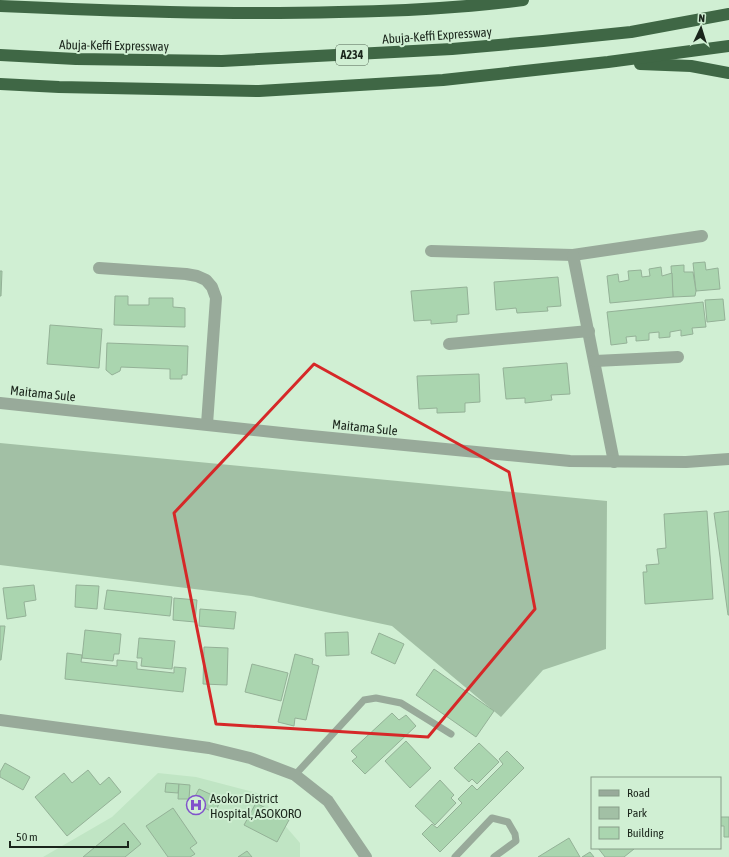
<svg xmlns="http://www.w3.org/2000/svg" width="729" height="857" viewBox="0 0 729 857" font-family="'Asap Condensed',sans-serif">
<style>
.built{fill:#c0e5c4}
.green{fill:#a2c0a5}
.building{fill:#aad5af;stroke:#94b197}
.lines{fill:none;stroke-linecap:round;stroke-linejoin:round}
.lane{stroke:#98aa9a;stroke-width:7}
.street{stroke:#98aa9a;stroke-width:12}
.highway{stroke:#3f6745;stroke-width:12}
.marked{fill:none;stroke:#d62828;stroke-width:3;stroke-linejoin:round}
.labels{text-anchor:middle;stroke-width:4;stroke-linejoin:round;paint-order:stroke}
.shield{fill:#d0efd3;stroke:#516252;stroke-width:1}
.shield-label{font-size:12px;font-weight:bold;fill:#1a251b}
.street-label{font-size:13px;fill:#1a251b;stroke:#d0efd3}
.poi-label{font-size:13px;fill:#1a251b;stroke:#d0efd3;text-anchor:start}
</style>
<rect width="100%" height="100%" fill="#d0efd3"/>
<polygon class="built" points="158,773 196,777 257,793 300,843 300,857 43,857 112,817"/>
<polygon class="green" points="0,443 607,501 606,649 543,670 501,717 392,626 251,596 0,565"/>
<g class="building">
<polygon points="705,262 706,270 718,268 720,289 696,291 693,263"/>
<polygon points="684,265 684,272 693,272 696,291 695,296 673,297 671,266"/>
<polygon points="661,267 662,276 672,273 673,297 610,303 607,276 618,274 619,282 629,280 628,271 641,270 642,277 650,276 649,269"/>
<polygon points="0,271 2,271 1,296 0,296"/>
<polygon points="558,277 561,306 547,307 548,311 517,313 516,308 496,310 494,282"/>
<polygon points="467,287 469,314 457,315 457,322 431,324 431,320 414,321 411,291"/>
<polygon points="115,296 128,296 128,305 149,305 149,298 173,298 173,307 185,308 185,327 114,325"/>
<polygon points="723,299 725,320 707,322 705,300"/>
<polygon points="703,302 706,327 692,328 693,334 681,336 681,330 670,332 670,337 659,338 659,332 649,333 649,340 636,341 636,336 626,337 627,343 611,345 607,312"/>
<polygon points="50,325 102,329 99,368 47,364"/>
<polygon points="107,343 188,346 187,375 182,375 182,379 170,379 170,369 121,367 120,371 112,375 106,370"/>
<polygon points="567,363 570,394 551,395 552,400 525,403 525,398 506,399 503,368"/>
<polygon points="479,374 480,402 465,403 465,412 437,413 437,408 419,409 417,376"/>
<polygon points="707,511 713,599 645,604 643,572 647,572 646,565 659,564 657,549 666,548 664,514"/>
<polygon points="729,511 729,615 728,615 714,513"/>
<polygon points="34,585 36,600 24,602 26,616 7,619 3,588"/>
<polygon points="76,585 99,586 97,609 75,607"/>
<polygon points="107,590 172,597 170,616 104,609"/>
<polygon points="174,598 197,600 195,622 173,620"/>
<polygon points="200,609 236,612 234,629 199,626"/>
<polygon points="0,626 5,626 1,660 0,660"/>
<polygon points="85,630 121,634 119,654 114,654 113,661 82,658"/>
<polygon points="348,632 349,655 326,656 325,633"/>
<polygon points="379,633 404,644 395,664 371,653"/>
<polygon points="139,638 175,641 172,669 141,666 142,658 137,658"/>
<polygon points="204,647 228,648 227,685 203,684"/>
<polygon points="67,653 82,655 81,662 117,666 117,660 137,662 137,669 174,673 174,667 186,668 183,692 65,679"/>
<polygon points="295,654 313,659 312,664 319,666 306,720 295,718 294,726 278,722"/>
<polygon points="252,664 288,673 281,701 245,692"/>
<polygon points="434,669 494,711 476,737 416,695"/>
<polygon points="392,713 399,720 406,715 416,726 365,774 352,761 357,757 351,751"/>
<polygon points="406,741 431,768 410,788 385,761"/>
<polygon points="479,743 499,762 477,784 472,779 469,782 454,768"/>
<polygon points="507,751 524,768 440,852 422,834 432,824 437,828 462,803 458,799 472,785 477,790 503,764 499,759"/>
<polygon points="5,763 30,777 23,790 0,777 0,772"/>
<polygon points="88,770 100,785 109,777 121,792 67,836 35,797 64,773 72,783"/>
<polygon points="440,780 454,795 451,798 456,803 435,825 415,806"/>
<polygon points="166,783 179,784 178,793 165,792"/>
<polygon points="179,784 190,785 189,799 178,799"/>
<polygon points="199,789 221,799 215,813 192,802"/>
<polygon points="256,803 289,820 277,842 244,825"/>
<polygon points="173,808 197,843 190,848 195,854 190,857 168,857 146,826"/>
<polygon points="720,817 729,817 729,837 724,837 724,826 720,826"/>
<polygon points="124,823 141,844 125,857 83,857"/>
<polygon points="569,838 580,857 538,857"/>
<polygon points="598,848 634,848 634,849 624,857 605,857"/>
<polygon points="247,851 252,857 238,857"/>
<polygon points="590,852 594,857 582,857"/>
</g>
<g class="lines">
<g class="lane">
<polyline points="295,775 364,700 376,698 401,703 451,734"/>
<polyline points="455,857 492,818 508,822 515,834 516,841 494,857"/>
</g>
<g class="street">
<polyline points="431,251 573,255 702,236"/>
<polyline points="573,255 614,462"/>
<polyline points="99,268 186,274 197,276 206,280 212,287 216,298 207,424"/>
<polyline points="449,344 589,331"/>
<polyline points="595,361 678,357"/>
<polyline points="0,403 301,435 570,461 686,462 729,459"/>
<polyline points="0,720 209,748 250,758 295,775 328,801 366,857"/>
</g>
<g class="highway">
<path d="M 0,6 C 113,11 226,15 339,12 C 400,11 462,8 523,0"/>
<polyline points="0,55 76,59 222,61 452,49 543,41 631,32 729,14"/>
<polyline points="640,64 691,66 729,73"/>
<polyline points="0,84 59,87 259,91 443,80 608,62 729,46"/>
</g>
</g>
<path class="marked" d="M 314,364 L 509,472 L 535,609 L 428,737 L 216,724 L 174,513 Z"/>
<defs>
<symbol id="hospital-ring" viewBox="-11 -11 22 22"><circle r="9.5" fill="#d0efd3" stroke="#8153cb" stroke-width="1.5"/><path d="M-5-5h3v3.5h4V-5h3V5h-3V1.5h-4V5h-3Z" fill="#8153cb"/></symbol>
</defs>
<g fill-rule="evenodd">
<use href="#hospital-ring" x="185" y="794" width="22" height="22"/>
</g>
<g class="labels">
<rect class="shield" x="336" y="45" width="32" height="20" rx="3"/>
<g class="shield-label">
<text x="352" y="59">A234</text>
</g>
<g class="street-label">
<text transform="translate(437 35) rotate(-4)" y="5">Abuja-Keffi Expressway</text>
<text transform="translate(114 45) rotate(1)" y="5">Abuja-Keffi Expressway</text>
<text transform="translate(43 393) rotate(6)" y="5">Maitama Sule</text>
<text transform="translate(365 427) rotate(6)" y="5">Maitama Sule</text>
</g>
<g class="poi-label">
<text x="210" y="803">Asokor District<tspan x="210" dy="15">Hospital, ASOKORO</tspan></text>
</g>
</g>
<rect x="591" y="777" width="130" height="72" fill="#d0efd3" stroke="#879e89"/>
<rect x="599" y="790" width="20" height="6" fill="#98aa9a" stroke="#879e89"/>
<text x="627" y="797" font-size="12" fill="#1a251b">Road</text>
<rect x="599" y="807" width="20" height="12" fill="#a2c0a5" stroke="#879e89"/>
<text x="627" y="817" font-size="12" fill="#1a251b">Park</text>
<rect x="599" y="827" width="20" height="12" fill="#aad5af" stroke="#879e89"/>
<text x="627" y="837" font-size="12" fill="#1a251b">Building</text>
<g transform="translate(701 28) rotate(4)" stroke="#d0efd3" stroke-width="3" paint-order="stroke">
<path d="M0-3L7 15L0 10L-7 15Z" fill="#1a251b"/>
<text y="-6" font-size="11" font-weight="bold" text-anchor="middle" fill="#1a251b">N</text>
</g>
<path d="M10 841v6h118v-6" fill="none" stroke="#1a251b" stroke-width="2"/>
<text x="16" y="841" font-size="12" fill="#1a251b" stroke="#d0efd3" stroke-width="3" paint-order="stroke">50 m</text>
</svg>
